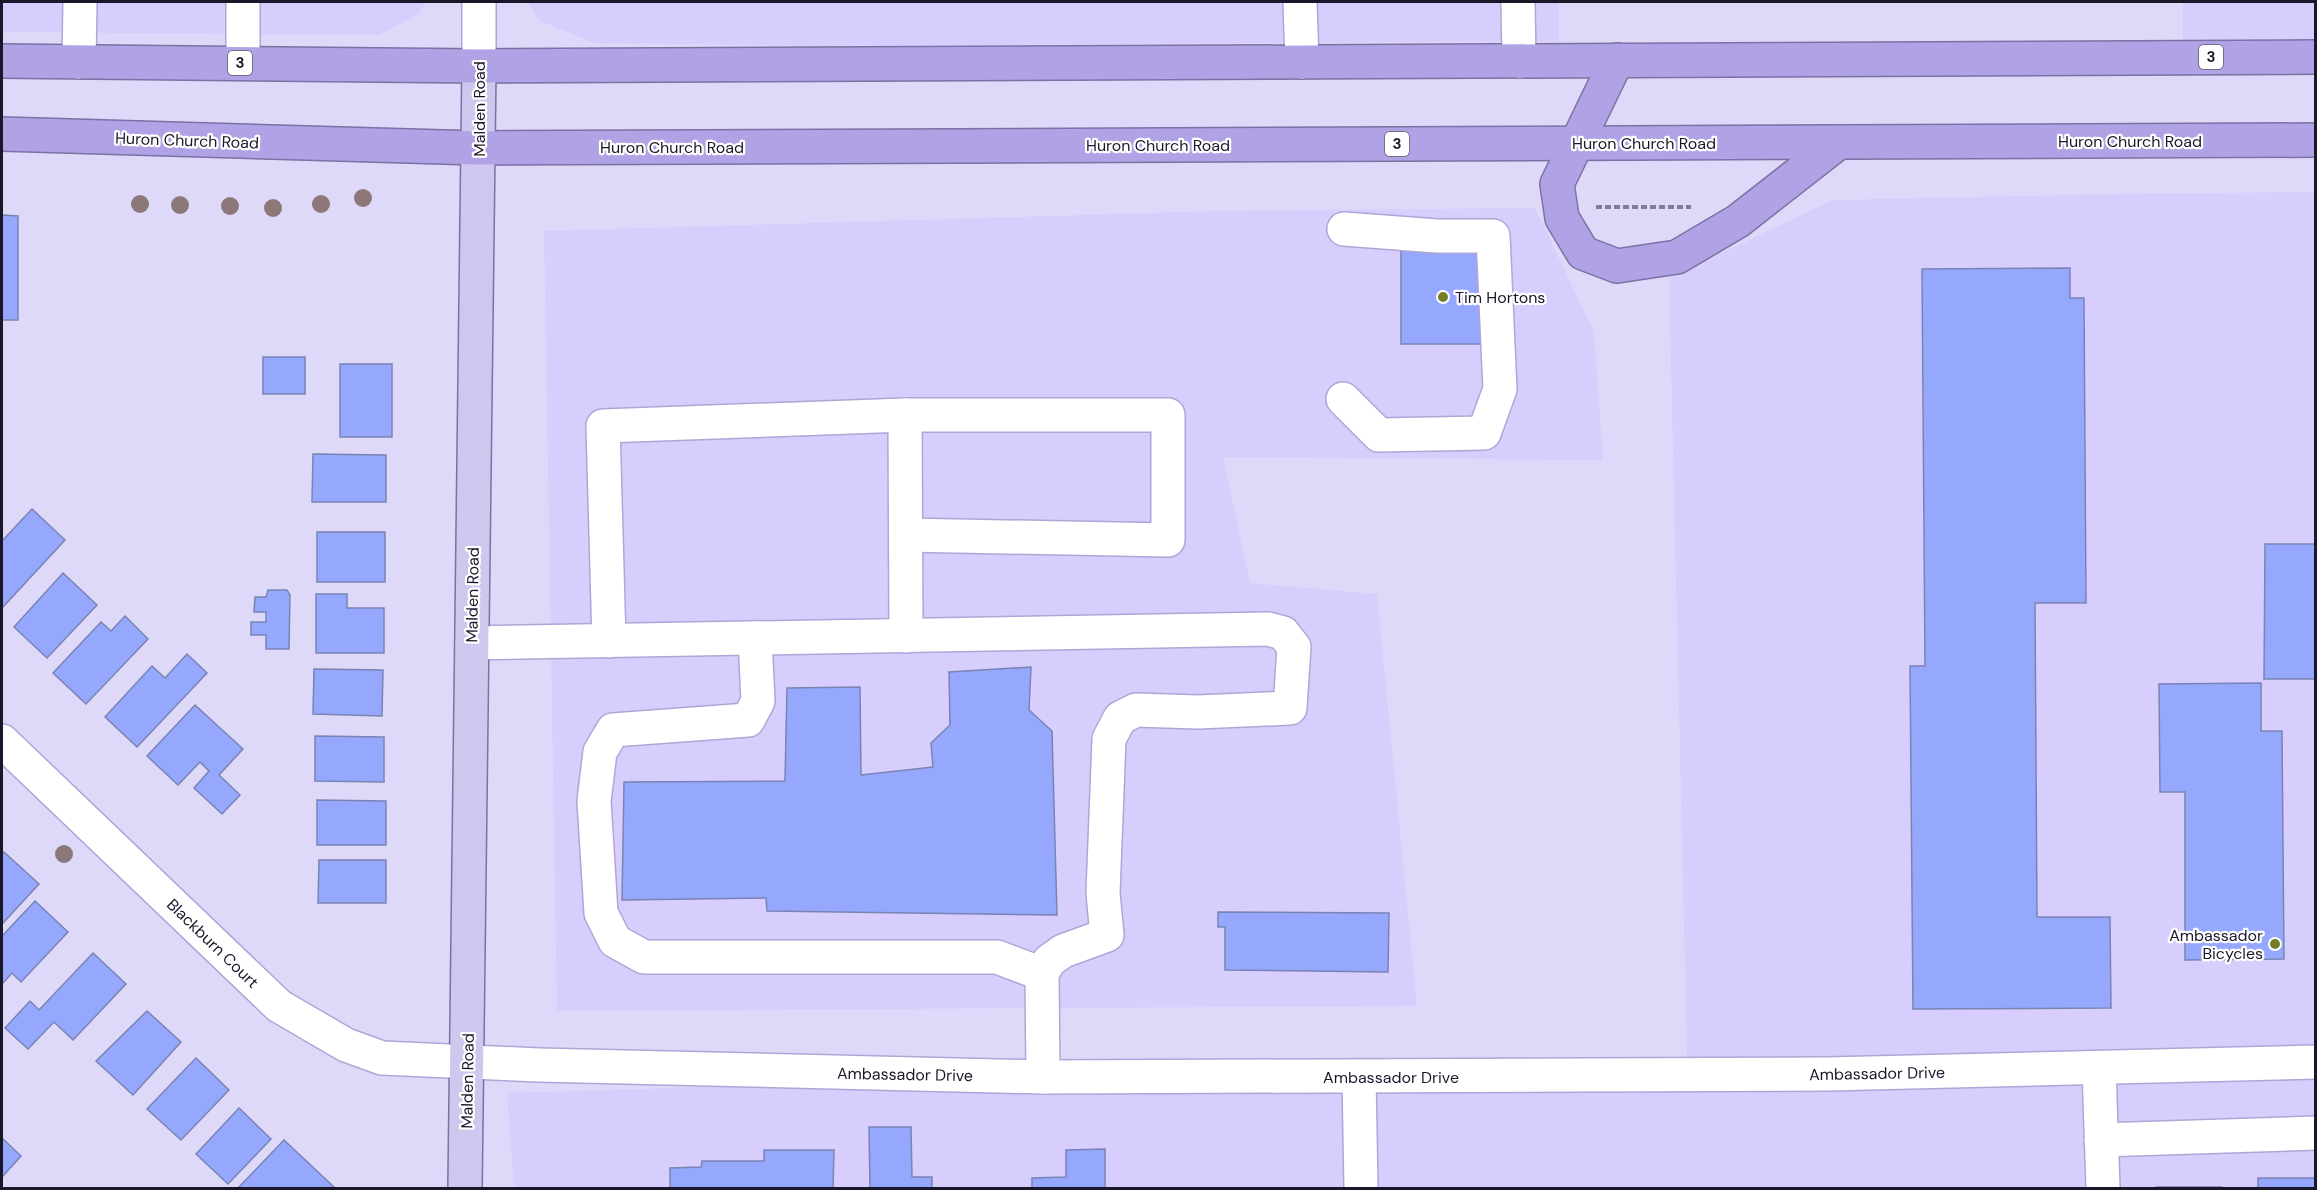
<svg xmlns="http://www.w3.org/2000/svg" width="2317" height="1190" viewBox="0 0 2317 1190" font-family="'DM Sans',sans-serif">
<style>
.built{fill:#d7cefe}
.building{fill:#95a8fe;stroke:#7984b3;stroke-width:1.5}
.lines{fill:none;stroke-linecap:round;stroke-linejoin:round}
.minor-casing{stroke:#afa6d8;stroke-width:36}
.major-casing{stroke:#7c71a4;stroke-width:36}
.highway-casing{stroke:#7c71a4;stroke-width:36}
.path{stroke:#837f98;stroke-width:4;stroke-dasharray:6 3;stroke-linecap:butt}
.minor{stroke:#fff;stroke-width:33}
.major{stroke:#d0c7ef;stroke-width:33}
.highway{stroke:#b0a2e5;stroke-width:33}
.tree{fill:#8d7879}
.poi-dot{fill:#767d27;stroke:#fff;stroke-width:2}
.labels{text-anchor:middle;stroke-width:4.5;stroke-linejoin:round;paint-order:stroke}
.shield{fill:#fff;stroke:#5f5d6a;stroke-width:1.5}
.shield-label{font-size:15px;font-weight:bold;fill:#1b172a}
.street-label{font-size:16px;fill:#1b172a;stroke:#fff}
.poi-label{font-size:16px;fill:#1b172a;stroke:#fff;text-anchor:start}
</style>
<rect width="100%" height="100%" fill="#ded9f8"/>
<g class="built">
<polygon points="2,2 426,2 418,14 379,35 2,32"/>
<polygon points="527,2 1559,2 1559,41 814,46 594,43 540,21"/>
<polygon points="2183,2 2315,2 2315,42 2183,43"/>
<polygon points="2315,192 2315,1188 514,1188 507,1093 1687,1057 1669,278 1833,200 2111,194"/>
<polygon points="1535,208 1594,332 1603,460 1223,457 1250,583 1377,594 1417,1006 557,1011 544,231 1217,211"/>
</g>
<g class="building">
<polygon points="2,215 18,216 18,320 2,320"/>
<polygon points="1401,250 1486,251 1485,344 1401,344"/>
<polygon points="2070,268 2070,298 2084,298 2086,603 2035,603 2037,917 2110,917 2111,1008 1913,1009 1910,666 1925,666 1922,269"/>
<rect x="263" y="357" width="42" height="37"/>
<rect x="340" y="364" width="52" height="73"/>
<polygon points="313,454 386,455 386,502 312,502"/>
<polygon points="32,509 65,540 2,608 2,541"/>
<rect x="317" y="532" width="68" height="50"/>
<polygon points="2265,544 2316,544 2316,679 2264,679"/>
<polygon points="63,573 97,605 47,658 14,627"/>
<polygon points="268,590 287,590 290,595 289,649 266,649 266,635 251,635 251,622 266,622 266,612 254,612 255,597 266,597"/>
<polygon points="316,594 347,594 347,608 384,608 384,653 316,653"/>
<polygon points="125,616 148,639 86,704 53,673 101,622 111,631"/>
<polygon points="187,654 207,673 137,747 105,717 152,666 165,678"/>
<polygon points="1031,667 1029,710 1052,731 1057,915 767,911 766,898 622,900 624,782 785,781 787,688 860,687 861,775 933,767 931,743 950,725 949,672"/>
<polygon points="314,669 383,670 382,716 313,714"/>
<polygon points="2261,683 2261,731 2282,731 2284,959 2185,960 2185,792 2160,792 2159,684"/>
<polygon points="195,705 243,749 219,775 240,795 222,814 194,788 209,771 200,762 178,785 147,756"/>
<polygon points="315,736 384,737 384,782 315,781"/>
<polygon points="317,800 386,801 386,845 317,845"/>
<polygon points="4,852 39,884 2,924 2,855"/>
<polygon points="319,860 386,860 386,903 318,903"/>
<polygon points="35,901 68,932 21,982 12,973 2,984 2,936"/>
<polygon points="1218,912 1389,913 1388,972 1225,970 1225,927 1218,927"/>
<polygon points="93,953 126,984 73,1040 54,1022 28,1049 5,1028 30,1001 39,1010"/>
<polygon points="147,1011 181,1042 133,1095 96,1061"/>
<polygon points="196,1058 229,1090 181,1140 147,1109"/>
<polygon points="239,1108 271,1139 228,1184 196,1154"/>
<polygon points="869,1127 911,1127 912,1177 932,1177 932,1188 870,1188"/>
<polygon points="2,1138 21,1156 2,1177"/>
<polygon points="284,1140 335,1188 238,1188"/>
<polygon points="1105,1149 1105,1188 1032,1188 1032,1178 1066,1177 1066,1150"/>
<polygon points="764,1150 834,1150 833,1188 670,1188 670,1168 701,1167 702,1161 764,1161"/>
<rect x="2258" y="1178" width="58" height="10"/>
<rect x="2156" y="1187" width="66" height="1"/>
</g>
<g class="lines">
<defs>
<g id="minor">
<polyline points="243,2 243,63"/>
<polyline points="479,2 479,66"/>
<polyline points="1300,2 1302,62"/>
<polyline points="1518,2 1519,61"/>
<polyline points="79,62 80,2"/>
<polyline points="1343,399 1379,435 1484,433 1500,389 1493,236 1437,236 1344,229"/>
<polyline points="905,415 1168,415 1168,540 906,535"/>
<polyline points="755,638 758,701 748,720 613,730 600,752 594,801 601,913 615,941 644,957 997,957 1042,974"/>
<polyline points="609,641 603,426 905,415 906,636"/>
<polyline points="472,643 1268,629 1283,633 1294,647 1290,708 1198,712 1136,710 1120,718 1109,739 1103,893 1107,935 1063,951 1049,961 1042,974 1043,1077"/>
<polyline points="2,741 279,1006 346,1045 382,1058 539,1065 1043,1077 1828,1074 2316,1062"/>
<polyline points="2099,1068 2103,1188"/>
<polyline points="1359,1077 1361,1188"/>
<polyline points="2101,1140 2316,1133"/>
</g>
<polyline id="major" points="465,1188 479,66"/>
<g id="highway">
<polyline points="1617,60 1557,184 1562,218 1583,253 1617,266 1677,257 1738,221 1839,142"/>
<polyline points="2,61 479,66 2316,57"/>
<polyline points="2,134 478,148 2316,140"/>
</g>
</defs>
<use href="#minor" class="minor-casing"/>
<use href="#major" class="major-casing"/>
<use href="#highway" class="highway-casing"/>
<polyline class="path" points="1596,207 1691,207"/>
<use href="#minor" class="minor"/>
<use href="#major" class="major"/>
<use href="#highway" class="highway"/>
</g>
<g class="tree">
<circle cx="363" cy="198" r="9"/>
<circle cx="140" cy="204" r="9"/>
<circle cx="321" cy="204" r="9"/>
<circle cx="180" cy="205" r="9"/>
<circle cx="230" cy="206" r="9"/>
<circle cx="273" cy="208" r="9"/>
<circle cx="64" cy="854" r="9"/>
</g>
<g class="poi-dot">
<circle cx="1443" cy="297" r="6"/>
<circle cx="2275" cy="944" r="6"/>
</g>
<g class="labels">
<g class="shield">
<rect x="2199" y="45" width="24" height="24" rx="4.5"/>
<rect x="228" y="51" width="24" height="24" rx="4.5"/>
<rect x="1385" y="132" width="24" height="24" rx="4.5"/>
</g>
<g class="shield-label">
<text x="2211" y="62">3</text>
<text x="240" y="68">3</text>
<text x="1397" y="149">3</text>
</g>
<g class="street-label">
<text transform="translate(479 109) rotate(-90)" y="6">Malden Road</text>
<text transform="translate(187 140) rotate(2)" y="6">Huron Church Road</text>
<text x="2130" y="147">Huron Church Road</text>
<text x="1644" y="149">Huron Church Road</text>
<text x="1158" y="151">Huron Church Road</text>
<text x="672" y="153">Huron Church Road</text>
<text transform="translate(472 595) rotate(-89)" y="6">Malden Road</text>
<text transform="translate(213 943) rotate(44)" y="6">Blackburn Court</text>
<text transform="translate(1877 1073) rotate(-1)" y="6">Ambassador Drive</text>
<text transform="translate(905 1074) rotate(1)" y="6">Ambassador Drive</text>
<text x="1391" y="1083">Ambassador Drive</text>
<text transform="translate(467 1081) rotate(-89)" y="6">Malden Road</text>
</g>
<g class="poi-label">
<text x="1455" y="303">Tim Hortons</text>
<text x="2263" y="941" text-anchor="end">Ambassador<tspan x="2263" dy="18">Bicycles</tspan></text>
</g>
</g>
<rect width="2317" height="1190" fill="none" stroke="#1b172a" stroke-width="6"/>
</svg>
